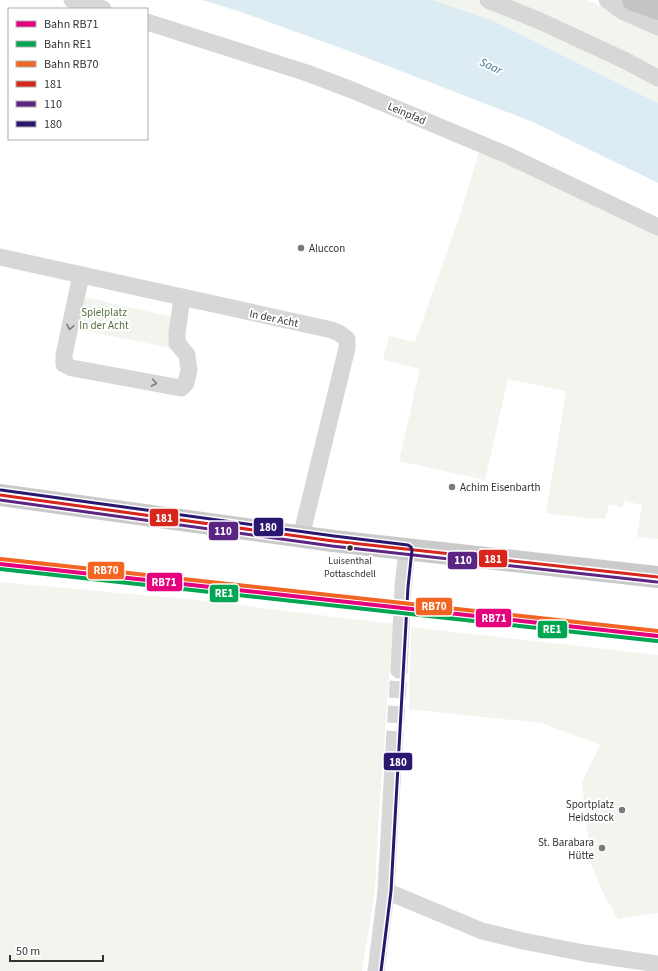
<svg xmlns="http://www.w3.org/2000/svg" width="658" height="971" viewBox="0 0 658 971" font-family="'Source Sans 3',sans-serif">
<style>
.green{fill:#f1f5ed}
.water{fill:#ddebf3}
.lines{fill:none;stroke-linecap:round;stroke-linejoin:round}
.minor-tunnel{stroke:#d6d6d6;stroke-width:17;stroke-dasharray:17 8;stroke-linecap:butt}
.minor{stroke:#d7d7d7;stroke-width:17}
.major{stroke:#cacaca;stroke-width:22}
.highway{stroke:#c4c4c4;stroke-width:22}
.bus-1-casing{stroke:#fff;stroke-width:6}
.bus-2-casing{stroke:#fff;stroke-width:6}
.bus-3-casing{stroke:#fff;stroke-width:6}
.bus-1{stroke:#d9261c;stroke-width:3}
.bus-2{stroke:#5c2483;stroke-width:3}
.bus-3{stroke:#291770;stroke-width:3}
.rail-1-casing{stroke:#fff;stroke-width:7}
.rail-2-casing{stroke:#fff;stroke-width:7}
.rail-3-casing{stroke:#fff;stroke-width:7}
.rail-1{stroke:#e5007d;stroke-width:4}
.rail-2{stroke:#00a651;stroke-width:4}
.rail-3{stroke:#f26522;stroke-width:4}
.oneway{stroke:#7d7d7d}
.poi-dot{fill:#7a7a7a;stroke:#fff;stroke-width:1.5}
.bus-dot{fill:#333;stroke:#fff;stroke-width:1.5}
.labels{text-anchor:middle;stroke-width:4;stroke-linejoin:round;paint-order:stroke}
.bus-label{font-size:10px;fill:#333;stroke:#fff}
.street-label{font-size:11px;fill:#333;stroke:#fff}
.poi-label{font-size:11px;fill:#333;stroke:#fff;text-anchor:start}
.park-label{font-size:11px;fill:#56703f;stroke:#fff}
.water-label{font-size:12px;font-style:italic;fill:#3f7597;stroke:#fff}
.line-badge{stroke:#fff;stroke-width:1.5}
.badge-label{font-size:11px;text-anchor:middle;font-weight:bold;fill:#fff}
</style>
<rect width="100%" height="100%" fill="#fff"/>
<g class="green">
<polygon points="433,0 586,0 592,2 658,33 658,103 494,21"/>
<polygon points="480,149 658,231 658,539 637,537 642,505 624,501 622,508 609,504 605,519 601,518 591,519 546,513 566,391 508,379 485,480 399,461 420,369 383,360 389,336 415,342 460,215"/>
<polygon points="85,297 172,317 175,324 170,348 78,329"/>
<polygon points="0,582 196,600 393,624 378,828 375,890 362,971 0,971"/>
<polygon points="411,627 658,655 658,913 618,919 606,899 591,865 582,782 600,745 542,723 409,709"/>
</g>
<polygon class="water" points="202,0 433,0 494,21 658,103 658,183 533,122 349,51 238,11"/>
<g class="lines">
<g class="minor-tunnel">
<polyline points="401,629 403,587"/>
<polyline points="394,748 399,670"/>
</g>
<g class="minor">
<polyline points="72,0 103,9"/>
<polyline points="488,0 540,21 624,60 658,78"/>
<polyline points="607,0 622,11 658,27"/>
<polyline points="147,22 307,73 352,90 507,155 658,227"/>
<polyline points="0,257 332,330 339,333 347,339 347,348 301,537"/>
<polyline points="81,275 64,355 64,364 72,368 181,388 186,383 189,370 187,355 177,343 177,333 182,298"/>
<polyline points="403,587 407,550"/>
<polyline points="399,670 401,629"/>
<polyline points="386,891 482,931 523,941 584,953 658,964"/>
<polyline points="376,971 386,891 394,748"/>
</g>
<polyline class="major" points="0,495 333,541 658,577"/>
<polyline class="highway" points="633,0 658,9"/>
<defs>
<polyline id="bus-1" points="0,495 333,541 658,577"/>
<polyline id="bus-2" points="0,500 332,546 657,582"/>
<polyline id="bus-3" points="1,490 334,536 408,545 411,547 412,550 408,587 391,891 381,971"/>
</defs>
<use href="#bus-1" class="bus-1-casing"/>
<use href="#bus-2" class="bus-2-casing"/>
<use href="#bus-3" class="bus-3-casing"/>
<use href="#bus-1" class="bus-1"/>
<use href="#bus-2" class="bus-2"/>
<use href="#bus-3" class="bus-3"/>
<defs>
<polyline id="rail-1" points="0,564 658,636"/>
<polyline id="rail-2" points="0,569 657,641"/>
<polyline id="rail-3" points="1,559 658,631"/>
</defs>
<use href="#rail-1" class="rail-1-casing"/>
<use href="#rail-2" class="rail-2-casing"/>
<use href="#rail-3" class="rail-3-casing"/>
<use href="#rail-1" class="rail-1"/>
<use href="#rail-2" class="rail-2"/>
<use href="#rail-3" class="rail-3"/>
</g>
<defs><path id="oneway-chevron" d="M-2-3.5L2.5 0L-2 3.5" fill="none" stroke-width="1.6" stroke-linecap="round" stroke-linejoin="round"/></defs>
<g class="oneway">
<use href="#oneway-chevron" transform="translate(70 327) rotate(102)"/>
<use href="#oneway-chevron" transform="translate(154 383) rotate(11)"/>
</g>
<g class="poi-dot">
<circle cx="301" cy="248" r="4"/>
<circle cx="452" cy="487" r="4"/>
<circle cx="622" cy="810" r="4"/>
<circle cx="602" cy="848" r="4"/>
</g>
<circle class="bus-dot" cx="350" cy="548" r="3.5"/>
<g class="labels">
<g class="bus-label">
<text x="350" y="564">Luisenthal<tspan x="350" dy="13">Pottaschdell</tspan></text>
</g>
<g class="street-label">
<text transform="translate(407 113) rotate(23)" y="4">Leinpfad</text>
<text transform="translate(274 318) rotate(12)" y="4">In der Acht</text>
</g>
<g class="poi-label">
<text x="309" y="252">Aluccon</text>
<text x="460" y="491">Achim Eisenbarth</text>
<text x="614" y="808" text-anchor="end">Sportplatz<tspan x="614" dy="13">Heidstock</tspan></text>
<text x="594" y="846" text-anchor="end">St. Barabara<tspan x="594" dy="13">Hütte</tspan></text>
</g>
<g class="park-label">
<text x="104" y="316">Spielplatz<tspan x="104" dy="13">In der Acht</tspan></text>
</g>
<g class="water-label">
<text transform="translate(491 66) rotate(25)" y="4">Saar</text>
</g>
</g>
<g class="line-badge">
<rect x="149" y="508" width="30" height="19" rx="4" fill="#d9261c"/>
<rect x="253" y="517" width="31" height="20" rx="4" fill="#291770"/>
<rect x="208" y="521" width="31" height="20" rx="4" fill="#5c2483"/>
<rect x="478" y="549" width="30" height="19" rx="4" fill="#d9261c"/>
<rect x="447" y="551" width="31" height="19" rx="4" fill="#5c2483"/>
<rect x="87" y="561" width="38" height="19" rx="4" fill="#f26522"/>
<rect x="146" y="572" width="37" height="20" rx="4" fill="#e5007d"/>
<rect x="209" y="584" width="30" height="19" rx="4" fill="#00a651"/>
<rect x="415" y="597" width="38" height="19" rx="4" fill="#f26522"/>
<rect x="475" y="608" width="37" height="20" rx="4" fill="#e5007d"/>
<rect x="537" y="620" width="31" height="19" rx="4" fill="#00a651"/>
<rect x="383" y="752" width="30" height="19" rx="4" fill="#291770"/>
</g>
<g class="badge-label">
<text x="164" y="522">181</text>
<text x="268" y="531">180</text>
<text x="223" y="535">110</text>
<text x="493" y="563">181</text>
<text x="463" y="564">110</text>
<text x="106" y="574">RB70</text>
<text x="164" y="586">RB71</text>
<text x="224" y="597">RE1</text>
<text x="434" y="610">RB70</text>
<text x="494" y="622">RB71</text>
<text x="552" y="633">RE1</text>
<text x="398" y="766">180</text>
</g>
<rect x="8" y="8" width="140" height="132" fill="#ffffff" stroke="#adadad"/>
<rect x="16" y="21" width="20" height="6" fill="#e5007d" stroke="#adadad"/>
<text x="44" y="28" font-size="12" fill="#333333">Bahn RB71</text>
<rect x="16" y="41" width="20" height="6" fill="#00a651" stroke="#adadad"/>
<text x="44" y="48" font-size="12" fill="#333333">Bahn RE1</text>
<rect x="16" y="61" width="20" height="6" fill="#f26522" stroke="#adadad"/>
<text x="44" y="68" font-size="12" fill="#333333">Bahn RB70</text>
<rect x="16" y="81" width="20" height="6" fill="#d9261c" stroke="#adadad"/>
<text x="44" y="88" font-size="12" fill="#333333">181</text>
<rect x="16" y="101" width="20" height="6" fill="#5c2483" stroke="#adadad"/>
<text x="44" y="108" font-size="12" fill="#333333">110</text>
<rect x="16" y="121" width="20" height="6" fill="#291770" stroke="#adadad"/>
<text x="44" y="128" font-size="12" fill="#333333">180</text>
<path d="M10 955v6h93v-6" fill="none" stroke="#333333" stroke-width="2"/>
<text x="16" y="955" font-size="12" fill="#333333" stroke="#ffffff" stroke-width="3" paint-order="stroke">50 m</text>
</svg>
